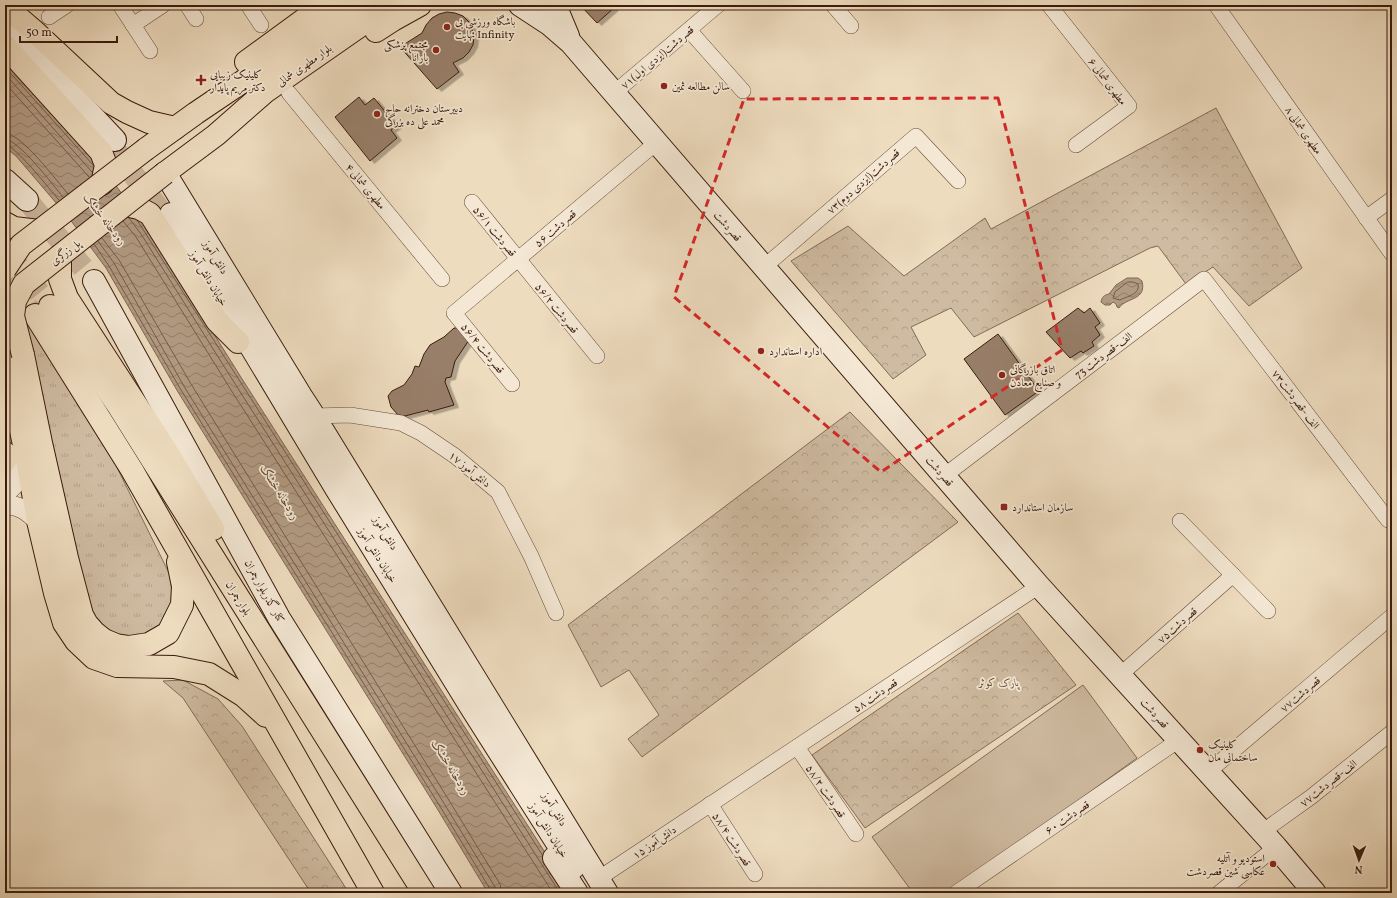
<svg xmlns="http://www.w3.org/2000/svg" width="1397" height="898" viewBox="0 0 1397 898" font-family="Vollkorn,Amiri,serif">
<style>
.grass{fill:url(#grass-tufts);stroke:#846b57}
.forest{fill:url(#forest-crowns);stroke:#846b57}
.garden{fill:#cfbba1;stroke:#846b57}
.water{fill:url(#water-waves);stroke:#816753}
.lines{fill:none;stroke-linecap:round;stroke-linejoin:round}
.shore{stroke:#765a48;stroke-width:1}
.building{fill:#987f6a;stroke:#3a1b0d;filter:url(#shadow)}
.secondary-tunnel{stroke:#cab59b;stroke-width:22;stroke-dasharray:22 11;stroke-linecap:butt}
.primary-tunnel{stroke:#cab59b;stroke-width:22;stroke-dasharray:22 11;stroke-linecap:butt}
.minor-casing{stroke:#674b3a;stroke-width:16}
.tertiary-casing{stroke:#674b3a;stroke-width:20}
.secondary-casing{stroke:#3a1b0d;stroke-width:24}
.primary-casing{stroke:#3a1b0d;stroke-width:24}
.minor{stroke:#f4e8d5;stroke-width:15}
.tertiary{stroke:#f4e8d5;stroke-width:19}
.secondary{stroke:#f4e8d5;stroke-width:22}
.primary{stroke:#eedcbf;stroke-width:22}
.primary-bridge-casing{stroke:#3a1b0d;stroke-width:24;stroke-linecap:butt}
.primary-bridge{stroke:#eedcbf;stroke-width:22}
.marked{fill:none;stroke:#d62828;stroke-width:3;stroke-dasharray:8 5;stroke-linejoin:round}
.poi-dot{fill:#8f2418;stroke:#f4e8d5;stroke-width:1.5}
.labels{text-anchor:middle;stroke-width:3.5;stroke-linejoin:round;paint-order:stroke}
.poi-label{font-size:11px;fill:#3a1b0d;stroke:#f4e8d5;text-anchor:start}
.street-label{font-size:11px;fill:#3a1b0d;stroke:#f4e8d5}
.park-label{font-size:11px;font-style:italic;fill:#674b39;stroke:#f4e8d5}
.water-label{font-size:12px;font-style:italic;fill:#644736;stroke:#f4e8d5}
</style>
<defs>
<pattern id="grass-tufts" width="24" height="20" patternUnits="userSpaceOnUse"><rect width="24" height="20" fill="#cfbba1"/><path d="M3 7l-1-3M5 7V3M7 7l1-3M15 17l-1-3M17 17v-4M19 17l1-3" fill="none" stroke="#b2a089"/></pattern>
<pattern id="forest-crowns" width="20" height="18" patternUnits="userSpaceOnUse"><rect width="20" height="18" fill="#cfbba1"/><path d="M2 6a3 3 0 1 1 6 0M12 15a3 3 0 1 1 6 0" fill="none" stroke="#b2a089"/></pattern>
<pattern id="water-waves" width="16" height="10" patternUnits="userSpaceOnUse"><rect width="16" height="10" fill="#b19a82"/><path d="M0 5q4-4 8 0t8 0" fill="none" stroke="#917d69"/></pattern>
<filter id="shadow"><feDropShadow dx="4.5" dy="2.5" stdDeviation="0" flood-color="#0004"/></filter>
</defs>
<rect width="100%" height="100%" fill="#eedcbf"/>
<filter id="stains"><feTurbulence type="fractalNoise" baseFrequency=".005" numOctaves="4"/><feColorMatrix values="0 0 0 0 .2 0 0 0 0 .09 0 0 0 0 .02 0 0 0 .5 -.17"/></filter>
<radialGradient id="worn" r=".72"><stop offset=".6" stop-color="#630" stop-opacity="0"/><stop offset="1" stop-color="#630" stop-opacity=".3"/></radialGradient>
<polygon class="grass" points="23,316 33,326 98,429 170,575 174,597 163,624 144,636 115,638 92,618"/>
<g class="forest">
<polygon points="1216,108 1302,268 1249,306 1213,267 1186,284 1158,246 1150,248 974,337 951,308 911,327 926,355 893,379 791,261 848,226 904,276 985,218 991,229"/>
<polygon points="850,412 958,522 642,757 628,739 659,715 629,670 601,687 568,625"/>
<polygon points="1018,613 1076,685 865,828 812,755"/>
<polygon points="183,680 218,699 242,726 349,893 311,893 183,698 163,681"/>
</g>
<polygon class="garden" points="1083,685 1137,758 950,893 913,893 872,837"/>
<g class="water">
<polygon points="5,61 111,179 148,229 244,382 571,893 488,893 438,810 178,392 106,268 69,218 16,156 5,147"/>
<path d="M 1127,278 L 1138,278 L 1142,281 C 1147,301 1126,297 1119,308 L 1117,307 L 1116,304 L 1113,302 L 1110,305 L 1105,305 L 1101,302 C 1102,297 1104,295 1109,294 L 1116,285 Z"/>
</g>
<g class="lines">
<g class="shore">
<polyline points="5,67 93,165"/>
<polyline points="5,74 92,172"/>
<polyline points="5,83 89,177"/>
<path d="M 5,133 C 22,134 56,180 68,194"/>
<path d="M 5,139 C 19,140 53,185 63,197"/>
<path d="M 5,144 C 16,146 50,190 59,200"/>
<polyline points="129,218 141,234 237,387 560,893"/>
<polyline points="137,220 543,856"/>
<polyline points="123,221 136,237 231,390 553,893"/>
<polyline points="102,238 119,260 191,384 450,802 500,884 502,893"/>
<polyline points="98,241 114,263 185,388 445,805 495,887 496,893"/>
<polyline points="94,244 109,266 181,390 441,808 490,889 491,893"/>
<path d="M 1128,282 L 1133,282 L 1138,284 C 1140,295 1127,296 1120,300 L 1113,298 L 1115,292 Z"/>
</g>
</g>
<g class="building">
<polygon points="580,5 611,5 614,8 597,23"/>
<polygon points="447,12 455,13 463,16 469,22 472,29 474,37 473,45 469,52 463,58 453,63 459,72 437,89 400,47 422,33 426,25 432,18 439,14"/>
<polygon points="359,97 365,105 374,98 397,126 391,130 397,138 370,161 335,117"/>
<polygon points="1078,308 1084,313 1090,308 1100,323 1095,327 1100,335 1092,342 1094,346 1083,353 1081,351 1070,358 1046,332"/>
<polygon points="454,328 459,328 469,340 455,361 451,377 446,378 445,382 454,405 429,412 428,410 405,416 398,415 391,407 388,396 392,391 404,385 412,374 415,366 419,367 424,354 430,345 444,337"/>
<polygon points="998,334 1039,391 1005,415 964,359"/>
</g>
<g class="lines">
<g class="secondary-tunnel">
<polyline points="110,143 165,217"/>
<polyline points="27,200 94,281"/>
</g>
<g class="primary-tunnel">
<polyline points="5,250 50,306"/>
<polyline points="5,284 35,315"/>
</g>
<defs>
<g id="minor">
<polyline points="120,5 150,51"/>
<polyline points="187,5 196,19"/>
<polyline points="248,5 261,25"/>
<polyline points="833,5 851,26"/>
<polyline points="1049,5 1129,106 1076,145"/>
<polyline points="1216,5 1392,254"/>
<polyline points="49,17 67,5"/>
<polyline points="133,25 163,5"/>
<polyline points="689,30 743,91"/>
<polyline points="289,93 442,279"/>
<polyline points="614,93 718,5"/>
<polyline points="472,202 597,356"/>
<polyline points="1366,218 1392,199"/>
<polyline points="764,267 916,136 958,181"/>
<polyline points="512,384 454,313 656,143"/>
<polyline points="314,416 350,415 401,423 421,433 455,456 498,492 531,556 556,613"/>
<polyline points="944,476 1204,279 1388,520"/>
<polyline points="1180,521 1268,611"/>
<polyline points="1120,675 1233,575"/>
<polyline points="797,747 856,834"/>
<polyline points="1208,772 1392,616"/>
<polyline points="710,804 755,874"/>
<polyline points="1262,832 1311,797 1392,732"/>
<polyline points="598,879 1039,586"/>
<polyline points="956,893 1179,740"/>
<polyline points="1219,893 1276,847"/>
</g>
<g id="tertiary">
<polyline points="5,494 14,485 26,454"/>
<path d="M 5,505 C 19,504 28,512 38,521"/>
</g>
<g id="secondary">
<polyline points="520,5 549,24 571,43 1039,586 1276,847 1315,893"/>
<polyline points="555,5 568,36"/>
<polyline points="5,23 115,140"/>
<polyline points="165,173 301,396 314,416 607,893"/>
<polyline points="5,180 27,200"/>
<polyline points="171,214 337,490 472,709 573,868"/>
<polyline points="94,281 279,618 451,893"/>
<polyline points="554,858 577,893"/>
</g>
<g id="primary">
<polyline points="5,6 33,30 111,103 127,112 149,122 175,128"/>
<polyline points="376,31 393,20 420,5"/>
<polyline points="5,46 101,152 106,165 102,184"/>
<polyline points="246,62 324,5"/>
<polyline points="146,149 196,113 356,5"/>
<polyline points="165,173 216,135 265,92 390,5"/>
<polyline points="125,205 139,208 150,214 217,321 238,342"/>
<polyline points="5,223 14,228 39,231"/>
<polyline points="60,256 60,279 67,298 167,452 213,529"/>
<polyline points="50,306 117,404 424,893"/>
<polyline points="35,315 132,470 373,893"/>
<polyline points="23,355 41,443 67,558 82,615 87,624 95,633 104,640 116,645 129,647 149,644 168,633 182,605 183,586 178,562"/>
<polyline points="5,356 26,454 38,521 55,593 64,623 76,641 94,658 117,666 174,667 209,674 244,696 266,716"/>
<polyline points="5,453 5,461"/>
</g>
</defs>
<use href="#minor" class="minor-casing"/>
<use href="#tertiary" class="tertiary-casing"/>
<use href="#secondary" class="secondary-casing"/>
<use href="#primary" class="primary-casing"/>
<use href="#minor" class="minor"/>
<use href="#tertiary" class="tertiary"/>
<use href="#secondary" class="secondary"/>
<use href="#primary" class="primary"/>
<defs>
<g id="primary-bridge">
<polyline points="5,269 21,245 146,149"/>
<polyline points="23,355 13,316 15,301 24,284 165,173"/>
</g>
</defs>
<use href="#primary-bridge" class="primary-bridge-casing"/>
<use href="#primary-bridge" class="primary-bridge"/>
</g>
<path class="marked" d="M 998,98 L 1062,350 L 881,472 L 674,297 L 744,99 Z"/>
<g class="poi-dot">
<circle cx="447" cy="27" r="4"/>
<circle cx="436" cy="50" r="4"/>
<path d="M199 74h4v4h4v4h-4v4h-4v-4h-4v-4h4z"/>
<circle cx="664" cy="86" r="4"/>
<circle cx="377" cy="114" r="4"/>
<circle cx="761" cy="351" r="4"/>
<circle cx="1002" cy="375" r="4"/>
<rect x="1000" y="503" width="8" height="8" rx="2"/>
<circle cx="1200" cy="750" r="4"/>
<circle cx="1273" cy="864" r="4"/>
</g>
<g class="labels">
<g class="poi-label">
<text x="455" y="25">باشگاه ورزشی بی<tspan x="455" dy="13">نهایت Infinity</tspan></text>
<text x="428" y="48" text-anchor="end">مجتمع پزشکی<tspan x="428" dy="13">بارانا</tspan></text>
<text x="210" y="78">کلینیک زیبایی<tspan x="210" dy="13">دکتر مریم پایدار</tspan></text>
<text x="672" y="90">سالن مطالعه ثمین</text>
<text x="385" y="112">دبیرستان دخترانه حاج<tspan x="385" dy="13">محمد علی ده بزرگی</tspan></text>
<text x="769" y="355">اداره استاندارد</text>
<text x="1010" y="373">اتاق بازرگانی<tspan x="1010" dy="13">و صنایع معادن</tspan></text>
<text x="1012" y="511">سازمان استاندارد</text>
<text x="1208" y="748">کلینیک<tspan x="1208" dy="13">ساختمانی مان</tspan></text>
<text x="1265" y="862" text-anchor="end">استودیو و آتلیه<tspan x="1265" dy="13">عکاسی شین قصردشت</tspan></text>
</g>
<g class="street-label">
<text transform="translate(657 57) rotate(-40)" y="4">۷۱قصردشت(ایزدی اول)</text>
<text transform="translate(304 65) rotate(-35)" y="4">بلوار مطهرى شمالى</text>
<text transform="translate(1108 81) rotate(53)" y="4">۶ مطهری شمالی</text>
<text transform="translate(1304 130) rotate(55)" y="4">۸ مطهری شمالی</text>
<text transform="translate(863 181) rotate(-41)" y="4">۷۳قصردشت(ایزدی دوم)</text>
<text transform="translate(366 186) rotate(50)" y="4">۴ مطهری شمالی</text>
<text transform="translate(728 226) rotate(49)" y="4">قصردشت</text>
<text transform="translate(555 228) rotate(-40)" y="4">۵۶ قصردشت</text>
<text transform="translate(495 231) rotate(51)" y="4">۵۶/۱ قصردشت</text>
<text transform="translate(65 252) rotate(-38)" y="4">پل زرگری</text>
<text transform="translate(216 257) rotate(59)" y="4">دانش آموز</text>
<text transform="translate(209 278) rotate(59)" y="4">خیابان دانش آموز</text>
<text transform="translate(557 308) rotate(51)" y="4">۵۶/۲ قصردشت</text>
<text transform="translate(483 348) rotate(51)" y="4">۵۶/۴ قصردشت</text>
<text transform="translate(1103 355) rotate(-37)" y="4">73 الف-قصردشت</text>
<text transform="translate(1296 399) rotate(53)" y="4">الف -قصردشت۷۳</text>
<text transform="translate(470 469) rotate(39)" y="4">دانش‌آموز ۱۷</text>
<text transform="translate(940 471) rotate(49)" y="4">قصردشت</text>
<text transform="translate(386 533) rotate(59)" y="4">دانش آموز</text>
<text transform="translate(378 555) rotate(58)" y="4">خیابان دانش آموز</text>
<text transform="translate(265 591) rotate(61)" y="4">کنار گذربلوار چمران</text>
<text transform="translate(239 598) rotate(58)" y="4">بلوار چمران</text>
<text transform="translate(1177 625) rotate(-41)" y="4">قصردشت۷۵</text>
<text transform="translate(1300 694) rotate(-40)" y="4">قصردشت۷۷</text>
<text transform="translate(875 695) rotate(-34)" y="4">قصردشت ۵۸</text>
<text transform="translate(1155 713) rotate(48)" y="4">قصردشت</text>
<text transform="translate(1328 783) rotate(-38)" y="4">۷۷الف-قصردشت</text>
<text transform="translate(826 791) rotate(56)" y="4">۵۸/۲ قصردشت</text>
<text transform="translate(555 809) rotate(59)" y="4">دانش آموز</text>
<text transform="translate(1067 817) rotate(-34)" y="4">۶۰ قصردشت</text>
<text transform="translate(549 830) rotate(58)" y="4">خیابان دانش آموز</text>
<text transform="translate(732 839) rotate(57)" y="4">۵۸/۴ قصردشت</text>
<text transform="translate(654 842) rotate(-34)" y="4">دانش‌آموز ۱۵</text>
</g>
<g class="park-label">
<text x="999" y="686">پارک کوثر</text>
</g>
<g class="water-label">
<text transform="translate(105 219) rotate(52)" y="4">رودخانه خشک</text>
<text transform="translate(280 492) rotate(58)" y="4">رودخانه خشک</text>
<text transform="translate(451 767) rotate(58)" y="4">رودخانه خشک</text>
</g>
</g>
<rect width="1397" height="898" fill="none" stroke="#eedcbf" stroke-width="20"/>
<rect x="6" y="6" width="1385" height="886" fill="none" stroke="#3a1b0d" stroke-width="2"/>
<rect x="10" y="10" width="1377" height="878" fill="none" stroke="#3a1b0d"/>
<g transform="translate(1359 860) rotate(182)" stroke="#f4e8d5" stroke-width="3" paint-order="stroke">
<path d="M0-3L7 15L0 10L-7 15Z" fill="#3a1b0d"/>
<text y="-6" font-size="11" font-weight="bold" text-anchor="middle" fill="#3a1b0d">N</text>
</g>
<path d="M20 36v6h97v-6" fill="none" stroke="#3a1b0d" stroke-width="2"/>
<text x="26" y="36" font-size="12" fill="#3a1b0d" stroke="#f4e8d5" stroke-width="3" paint-order="stroke">50 m</text>
<rect width="100%" height="100%" filter="url(#stains)"/>
<rect width="100%" height="100%" fill="url(#worn)"/>
</svg>
